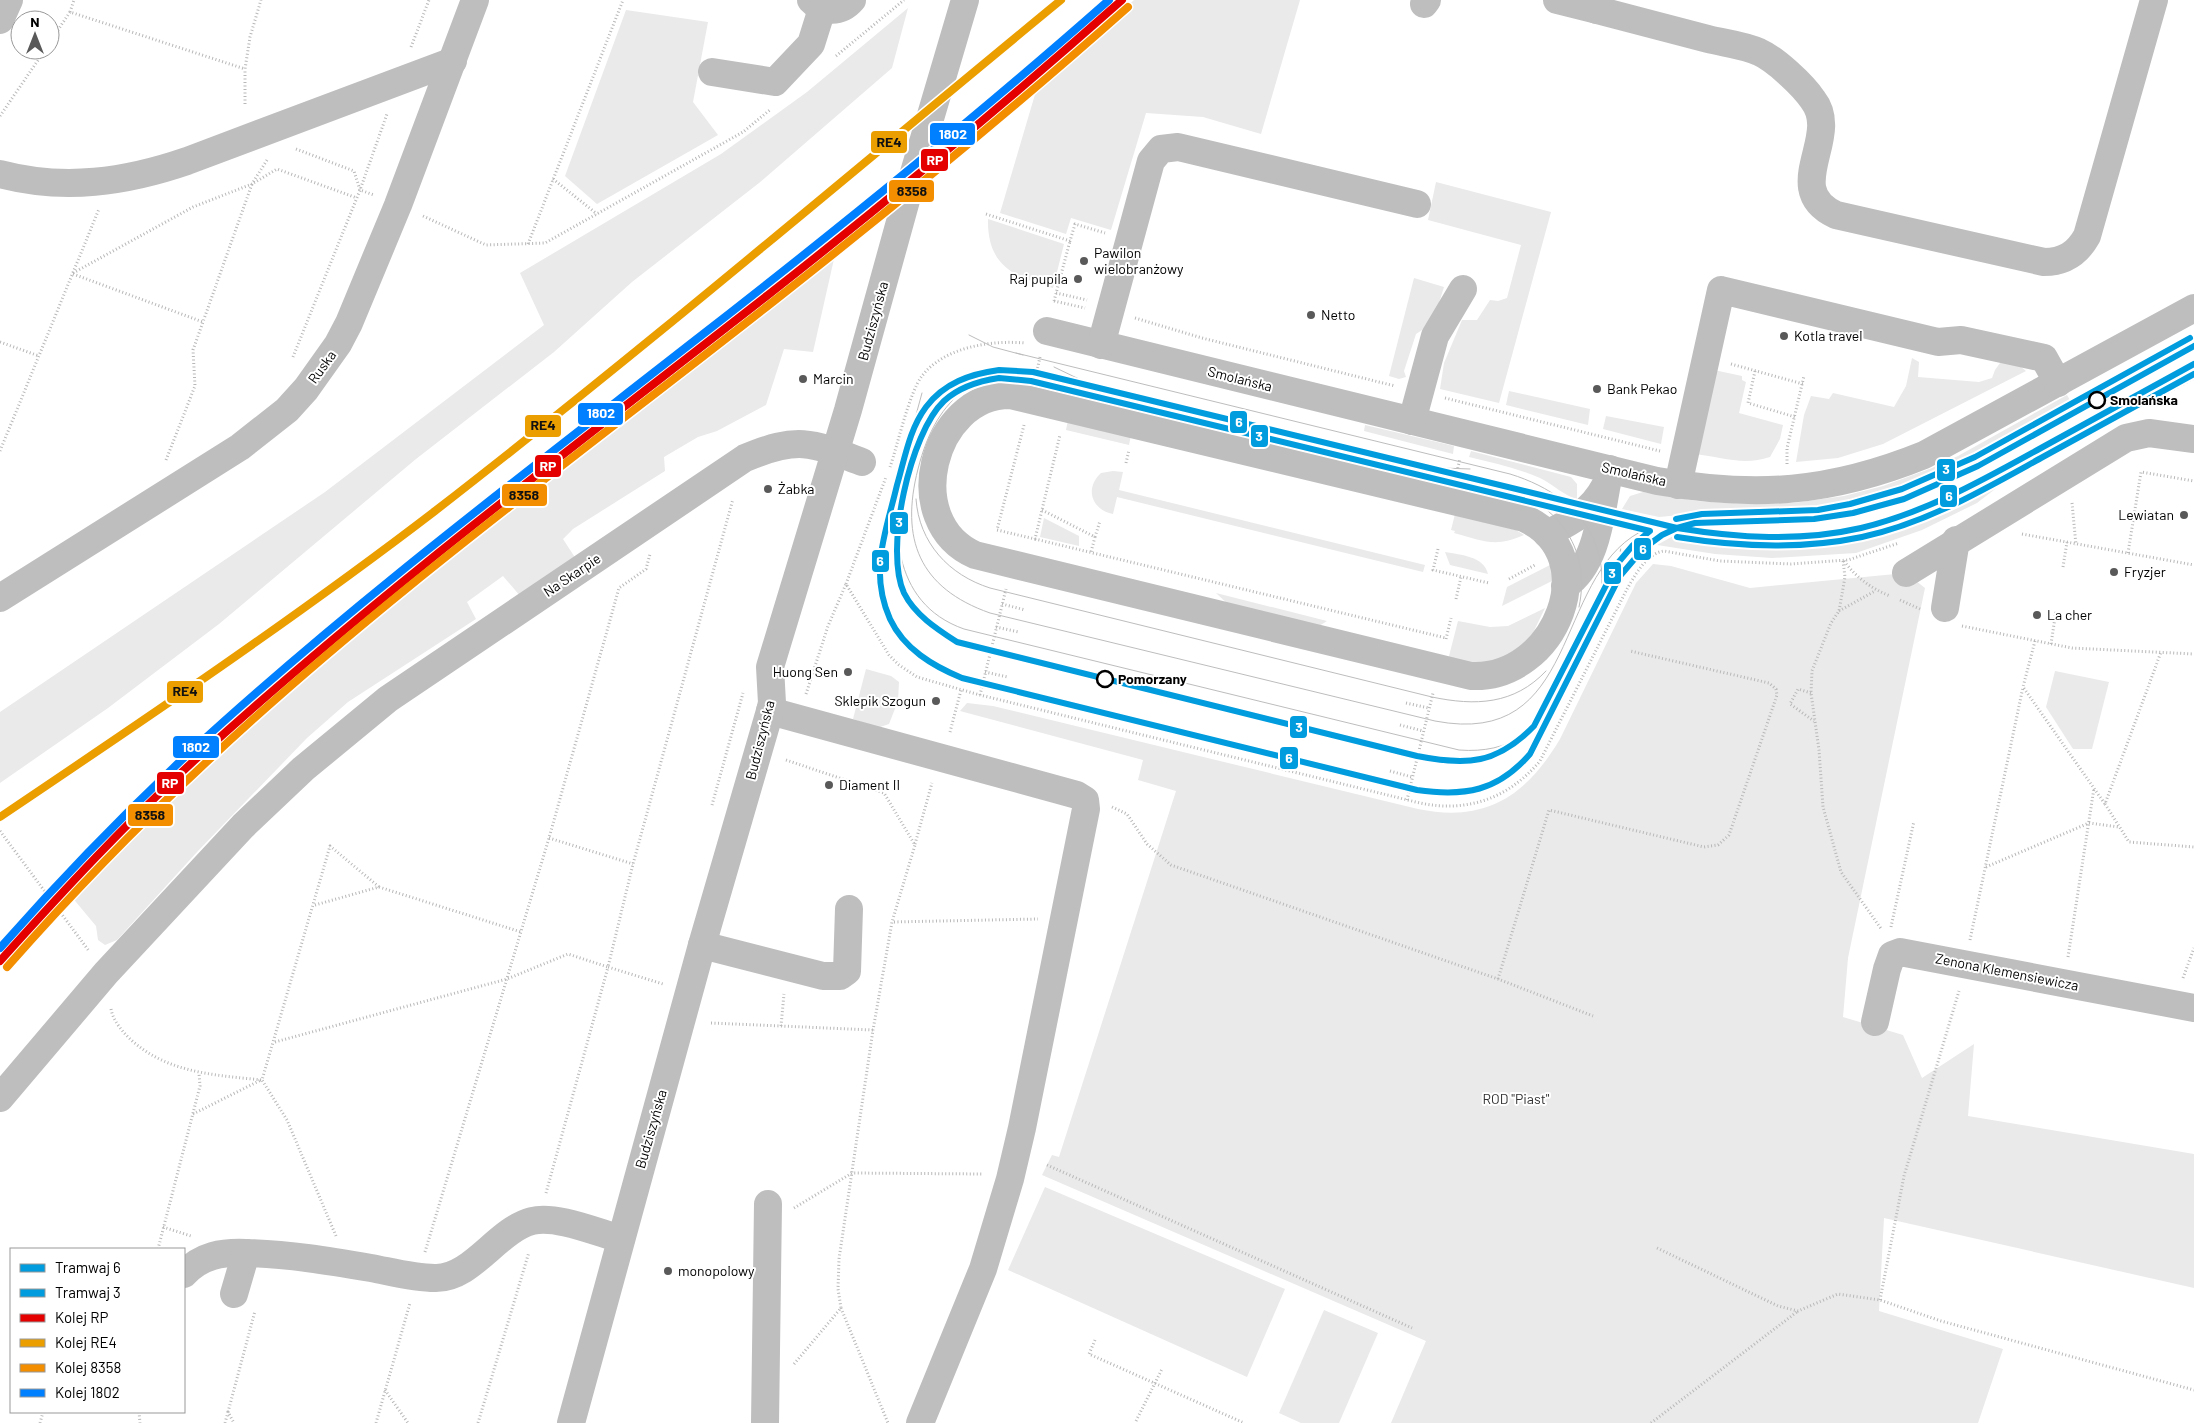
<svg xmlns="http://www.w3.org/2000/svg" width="2194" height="1423" viewBox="0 0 2194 1423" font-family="Barlow,sans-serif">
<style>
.green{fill:#eaeaea}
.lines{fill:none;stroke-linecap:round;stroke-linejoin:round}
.path{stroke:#b8b8b8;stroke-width:3;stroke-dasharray:1 2.5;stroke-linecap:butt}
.minor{stroke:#bebebe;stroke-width:28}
.tram{stroke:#bdbdbd;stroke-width:1}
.rail-1-casing{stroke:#fff;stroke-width:11}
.rail-2-casing{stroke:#fff;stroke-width:11}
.rail-3-casing{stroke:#fff;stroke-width:11}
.rail-4-casing{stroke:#fff;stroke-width:11}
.rail-1{stroke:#e50000;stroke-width:8}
.rail-2{stroke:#eb9e00;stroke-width:8}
.rail-3{stroke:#f28e00;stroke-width:8}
.rail-4{stroke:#0080ff;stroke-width:8}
.tram-1-casing{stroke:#fff;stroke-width:10}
.tram-2-casing{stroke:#fff;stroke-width:10}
.tram-1{stroke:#009cdd;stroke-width:6}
.tram-2{stroke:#009cdd;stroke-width:6}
.poi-dot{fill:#595959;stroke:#fff;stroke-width:2}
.stop-dot{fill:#fff;stroke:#000;stroke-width:2.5}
.labels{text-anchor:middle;stroke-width:4;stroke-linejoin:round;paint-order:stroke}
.poi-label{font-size:14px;fill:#000;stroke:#fff;text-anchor:start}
.street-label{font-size:14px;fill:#000;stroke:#fff}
.stop-label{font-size:14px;font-weight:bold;fill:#000;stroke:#fff;text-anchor:start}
.park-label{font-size:14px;fill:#303030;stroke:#fff}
.line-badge{stroke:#fff;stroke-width:2}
.badge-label{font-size:14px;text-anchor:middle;font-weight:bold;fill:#fff}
.pale-badge-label{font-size:14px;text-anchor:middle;font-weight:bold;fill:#111}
</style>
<rect width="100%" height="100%" fill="#fff"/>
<g class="green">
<polygon points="1134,0 1300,0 1261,134 1203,117 1146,113 1111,230 1071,218 1066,234 1000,213 1036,91"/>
<polygon points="908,8 892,68 759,183 632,282 554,352 416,459 219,624 108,708 0,783 0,712 325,492 544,325 520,273 721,154 807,92"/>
<polygon points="626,10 708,22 693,102 718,135 597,204 565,176"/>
<polygon points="1436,182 1551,212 1499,403 1440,389 1444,363 1462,320 1477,320 1490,300 1498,301 1507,298 1521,245 1428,220"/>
<path d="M 988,219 L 1064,244 L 1053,288 C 1013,277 987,265 988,219 Z"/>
<polygon points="849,241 834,259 813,352 784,349 766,405 717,431 698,437 664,457 665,471 573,529 563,539 576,559 521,597 503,576 467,602 476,619 348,702 307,738 197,852 117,940 105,945 98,940 96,926 71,896 251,719 380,610"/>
<path d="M 1414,278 L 1444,287 C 1438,306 1434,324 1416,334 L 1404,371 L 1406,377 L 1399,379 L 1389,376 Z"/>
<polygon points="1912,358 1919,362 1918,377 1979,382 1992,378 1995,370 2000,363 2015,362 2026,371 1883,444 1838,458 1796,462 1804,415 1811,396 1829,399 1833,393 1894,407 1906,386"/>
<path d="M 1714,370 L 1742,376 L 1742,380 L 1746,382 L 1739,413 L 1783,425 L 1780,439 L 1770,457 C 1743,466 1722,457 1695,454 Z"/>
<polygon points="1042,380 1107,396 1060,393 1040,389"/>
<polygon points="1509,391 1590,409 1588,425 1506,405"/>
<polygon points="2067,395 2074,407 2069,407 1939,477 1890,495 1849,506 1791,514 1690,514 1659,517 1622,509 1630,496 1643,492 1697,501 1741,504 1793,503 1844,496 1883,486 1932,468 1958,456"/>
<polygon points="1606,416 1664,427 1661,444 1603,429"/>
<polygon points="1068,420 1131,435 1129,445 1066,430"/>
<polygon points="1365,425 1454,446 1453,454 1364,431"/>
<path d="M 1471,451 L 1571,477 L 1577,484 L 1577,499 C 1564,496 1553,484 1540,478 C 1518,468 1493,463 1469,457 Z"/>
<polygon points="2034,459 1977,503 1922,530 1856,553 1772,558 1715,554 1657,545 1675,535 1771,546 1821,543 1863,536 1934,513"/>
<path d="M 1113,471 L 1123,472 L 1119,490 L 1425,565 L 1423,572 L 1117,497 L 1113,514 C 1092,510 1084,489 1101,473 Z"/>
<polygon points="1463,483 1506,494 1536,509 1462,490"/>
<path d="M 1455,514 L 1516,530 L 1524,535 C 1495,548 1484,541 1454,533 L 1455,531 L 1451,530 Z"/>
<polygon points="1044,518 1079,536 1079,546 1040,537"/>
<path d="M 1445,552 C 1461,555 1484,556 1488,574 L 1450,565 Z"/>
<path d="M 1653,564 L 1671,566 L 1750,588 L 1906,573 L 1925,588 L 1848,958 L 1843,1017 L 1903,1035 L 1922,1078 L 1974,1044 L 1968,1116 L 2194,1154 L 2194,1288 L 1884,1218 L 1879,1311 L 2003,1349 L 1978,1423 L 1391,1423 L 1426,1341 L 1042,1175 L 1052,1155 L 1059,1157 L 1176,791 L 1138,780 L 1143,760 L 960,711 L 967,703 L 993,706 L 1418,809 C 1486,823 1526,796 1560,739 L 1636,583 Z"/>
<polygon points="1550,565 1552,581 1502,606 1507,587"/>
<polygon points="1216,593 1327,621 1316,628 1232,608"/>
<polygon points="1545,608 1531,637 1514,653 1480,665 1448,660 1458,621 1490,627 1508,626"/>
<polygon points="866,669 891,676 899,682 898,701 889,724 877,728 853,719"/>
<polygon points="2055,671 2109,682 2092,749 2073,749 2046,707"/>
<polygon points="1045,1187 1285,1289 1247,1377 1008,1270"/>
<polygon points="1324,1310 1378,1333 1339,1423 1301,1423 1279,1413"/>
</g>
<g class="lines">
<g class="path">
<polyline points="70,12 74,0"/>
<polyline points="50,42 70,12 245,69 250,37 261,0"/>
<polyline points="411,47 429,0"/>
<polyline points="836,56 904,0"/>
<polyline points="245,104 245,69"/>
<polyline points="0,116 45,50"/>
<polyline points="296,149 354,171 360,190 374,195"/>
<polyline points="553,179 597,214"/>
<polyline points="986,214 1070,241 1075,224 1105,233"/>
<polyline points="423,216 486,245 545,243 743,132 771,109"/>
<polyline points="528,244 623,0"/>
<polyline points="73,273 193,207 252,184 267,160"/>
<polyline points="73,274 203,322"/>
<polyline points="1056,293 1087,300"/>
<polyline points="1054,301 1085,308"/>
<polyline points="1054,301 1070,241"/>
<polyline points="1135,318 1202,338 1395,386"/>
<polyline points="0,342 39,356"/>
<polyline points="293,357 360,190 387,114"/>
<polyline points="1731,364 1803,384"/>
<polyline points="1755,371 1748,403 1795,417"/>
<polyline points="1036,375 1040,357"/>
<polyline points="1445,398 1660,451"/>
<polyline points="2143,406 2194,378"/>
<polyline points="1024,425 997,530 1035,539 1060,435"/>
<polyline points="0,451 99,209"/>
<polyline points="166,460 195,386 193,350 252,184 277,169 357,198"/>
<polyline points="1126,463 1129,450"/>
<polyline points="1787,464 1787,448 1804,376"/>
<path d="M 890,467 C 898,444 909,393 922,376 C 944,347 991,340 1025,343"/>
<polyline points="1456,475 1460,459"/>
<polyline points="2072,503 2076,545"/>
<polyline points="1042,510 1095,537 1091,552"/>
<polyline points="2022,534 2194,565"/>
<polyline points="1095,537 1100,521"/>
<polyline points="1035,539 1446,638"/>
<polyline points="1438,549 1433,570 1489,583"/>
<polyline points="1620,550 1650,558"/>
<polyline points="2128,553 2141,472 2194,481"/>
<polyline points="1843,561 1845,577 1839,611 1831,623 1812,671 1811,693 1819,750 1823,807 1841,872 1882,930"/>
<path d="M 1844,561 C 1856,577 1870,588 1890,596"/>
<polyline points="2063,567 2067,542"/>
<polyline points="1509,579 1535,565"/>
<polyline points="846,584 886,477"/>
<polyline points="1456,599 1461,577"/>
<polyline points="1900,600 1920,609"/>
<polyline points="1002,604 1025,610"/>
<polyline points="1839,611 1875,591"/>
<polyline points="1962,626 2072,648 2194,654"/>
<polyline points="996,627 1019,632"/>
<polyline points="1446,639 1451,618"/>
<polyline points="2035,641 2023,687 2105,804 2161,652"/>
<polyline points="2051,644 2056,611"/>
<polyline points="991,649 1014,655"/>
<polyline points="985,672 1008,677"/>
<polyline points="1811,693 1798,689 1790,704 1814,721"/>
<path d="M 806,694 L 828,626 L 846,584 L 889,655 L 899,665 L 917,677 L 980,695 L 1420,803 C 1468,813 1509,798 1540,761 L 1626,591 C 1634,577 1646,553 1664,551 L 1720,561 L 1791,564 L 1848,560 L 1899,543"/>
<polyline points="980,695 1006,589"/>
<polyline points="1406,703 1429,708"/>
<polyline points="1400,725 1423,731"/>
<polyline points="950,732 961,690"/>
<polyline points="1395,748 1418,754"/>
<polyline points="786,760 884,793 915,845 892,922"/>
<polyline points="1390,771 1412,777"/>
<polyline points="1407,800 1433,693"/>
<polyline points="2105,804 2129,842 2194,847"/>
<polyline points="712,805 743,693"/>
<polyline points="1112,807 1127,814 1147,844 1171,865 1498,979 1593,1016"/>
<polyline points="0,831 89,951"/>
<polyline points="549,838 633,864"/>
<polyline points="915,844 932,783"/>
<polyline points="1986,867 2089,823 2119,827"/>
<polyline points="315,905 379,887 521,932"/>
<polyline points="1891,927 1914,821"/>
<polyline points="1970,940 2023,687"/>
<polyline points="2068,957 2094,788"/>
<polyline points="2183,978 2194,948"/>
<polyline points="1498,979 1549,810 1704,847 1718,845 1729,835 1777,695 1776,689 1769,683 1630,651"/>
<path d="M 111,1009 C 113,1020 121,1030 129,1038 C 166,1073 214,1075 262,1080"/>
<polyline points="711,1023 873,1030"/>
<polyline points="781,1026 784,994"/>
<polyline points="275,1042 507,979 568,954 608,967 633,864 733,499"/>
<polyline points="193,1114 261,1080"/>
<polyline points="1047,1165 1412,1328"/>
<polyline points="546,1193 608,967 663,984"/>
<polyline points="794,1208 852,1173 983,1174"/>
<polyline points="163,1227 191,1236"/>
<polyline points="336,1236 287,1120 262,1080 330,846 379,887"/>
<polyline points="1657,1248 1778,1306 1798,1311 1838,1294 1880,1300 1941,1321 2194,1390"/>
<polyline points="158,1249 200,1086 199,1073"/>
<polyline points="425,1252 549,838 619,588 646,569 650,554"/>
<polyline points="1880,1300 1904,1176 1959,991"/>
<polyline points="841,1308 888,1423"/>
<polyline points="1095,1340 1089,1354 1244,1423"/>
<polyline points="794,1364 841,1308 838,1289 839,1259 873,1030 892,922 1038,919"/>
<polyline points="385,1390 408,1423"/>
<polyline points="139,1412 140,1423"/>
<polyline points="228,1412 255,1311"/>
<polyline points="1136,1421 1162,1369"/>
<polyline points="40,1423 43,1412"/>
<polyline points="225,1423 228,1412 234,1423"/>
<polyline points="376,1423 410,1303"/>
<polyline points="478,1423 529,1252"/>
<polyline points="1651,1423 1798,1311"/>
</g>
<g class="minor">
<path d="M 811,0 C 822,12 840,14 852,0"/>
<polyline points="1557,0 1597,10"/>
<path d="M 1600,0 L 1597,10 C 1634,20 1671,29 1708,39 C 1724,43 1744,45 1759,52 C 1775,59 1803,85 1813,100 C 1842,137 1780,189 1836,215 L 2044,262 C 2064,262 2077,254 2087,236 L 2154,0"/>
<polyline points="1424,4 1427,0"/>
<polyline points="0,20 9,0"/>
<polyline points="712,72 775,82 811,44 822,9"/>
<path d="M 0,174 C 64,191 126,182 187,161 L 453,61"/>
<path d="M 1047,331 L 1657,481 C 1756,498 1830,493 1924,455 L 2194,308"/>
<polyline points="1101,345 1151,161 1161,149 1178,147 1417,204"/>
<path d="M 1010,395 L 1524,518 C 1606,555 1556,680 1471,676 L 975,555 C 900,522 932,395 1010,395 Z"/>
<polyline points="1412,421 1435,336 1463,289"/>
<polyline points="1678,485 1721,290 1938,342 1961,340 2044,358 2058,383"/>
<path d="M 1547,534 C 1571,522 1592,511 1605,486"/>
<polyline points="1906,573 2126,438 2149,433 2194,439"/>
<path d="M 1565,586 C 1600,563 1601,506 1610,469"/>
<polyline points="0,598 240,447 287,410 306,389 338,344 349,323 398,205 475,0"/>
<polyline points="1945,608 1956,540"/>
<polyline points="770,711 1077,795 1085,800 1086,809 1022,1128 1010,1179 983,1269 920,1423"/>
<polyline points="702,945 823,976 840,976 847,971 849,909"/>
<polyline points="1875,1022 1887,969 1892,955 1900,952 2194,1008"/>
<path d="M 0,1098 L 106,973 L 243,826 L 303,769 L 388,699 L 745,458 C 798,436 811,442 862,462"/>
<path d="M 184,1274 C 201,1255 223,1252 246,1253"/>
<path d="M 234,1294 L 246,1253 C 288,1254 330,1261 371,1268 C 392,1272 414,1278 435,1278 C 472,1279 497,1230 532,1221 C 556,1215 596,1232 621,1239"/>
<polyline points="571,1423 702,945 770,711 772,703 770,667 848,410 908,193 965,0"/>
<polyline points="765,1423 768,1204"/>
</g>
<g class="tram">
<polyline points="969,335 993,347 1023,355"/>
<path d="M 1016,353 L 1510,474 C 1591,499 1623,561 1588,641"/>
<polyline points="1054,367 1079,379 1109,390"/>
<path d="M 1057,378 C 980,362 937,394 918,469 C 900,539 919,588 990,613 L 1435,721 C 1581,749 1552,580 1640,532 C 1666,519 1694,520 1722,521"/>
<polyline points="907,448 922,393"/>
<path d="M 905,458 C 890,522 890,603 964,629 L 1459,750 C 1510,754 1542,730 1565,686"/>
<polyline points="1410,464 1442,468 1470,469"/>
<path d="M 1499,486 C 1555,501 1592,546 1579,607"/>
<path d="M 916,499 C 919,543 949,575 990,588 L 1432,697 C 1475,706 1514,705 1546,671"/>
</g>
<defs>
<path id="rail-1" d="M 0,961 C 63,891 127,822 197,758 C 378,593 575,446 768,295 C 889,200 1007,102 1122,0"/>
<path id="rail-2" d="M 0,817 C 147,718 294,619 435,511 C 648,346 853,171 1061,0"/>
<path id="rail-3" d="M 7,967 C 68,898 131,832 198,770 C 378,600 580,454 774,301 C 895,206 1013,109 1128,7"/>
<path id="rail-4" d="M 0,948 C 60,880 123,815 189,753 C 348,607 520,477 689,345 C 832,234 973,120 1109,0"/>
</defs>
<use href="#rail-1" class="rail-1-casing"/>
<use href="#rail-2" class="rail-2-casing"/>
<use href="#rail-3" class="rail-3-casing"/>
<use href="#rail-4" class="rail-4-casing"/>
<use href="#rail-1" class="rail-1"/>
<use href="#rail-2" class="rail-2"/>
<use href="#rail-3" class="rail-3"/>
<use href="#rail-4" class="rail-4"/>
<defs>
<g id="tram-1">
<path d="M 999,370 L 1033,372 L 1677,528 L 1662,535 L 1643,549 L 1620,576 L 1530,754 C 1498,791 1465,797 1417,790 L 962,678 C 933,666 904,649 890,619 C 882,601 879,583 880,563 C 882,537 891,511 897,485 C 905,458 909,430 926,407 C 944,383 970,374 999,370 Z"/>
<path d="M 1677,528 C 1738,538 1800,542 1861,528 C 1927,512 1983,480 2041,448 C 2092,420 2143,392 2194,364"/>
<polyline points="1677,528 1695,523 1814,519 1853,513 1904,499 1978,466 2194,346"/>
</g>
<g id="tram-2">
<path d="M 999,378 L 1031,381 L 1650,531 L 1633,545 L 1617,564 L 1534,726 C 1497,764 1467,766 1417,756 L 957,642 C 937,629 915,615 904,593 C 884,550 910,433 944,401 C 959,387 979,381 999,378 Z"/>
<polyline points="1676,519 1702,514 1818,510 1850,504 1902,489 1975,457 2190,338"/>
<path d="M 1677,537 C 1739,547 1800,550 1862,537 C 1927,523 1983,490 2041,458 C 2092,430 2143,402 2194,374"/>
</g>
</defs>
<use href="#tram-1" class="tram-1-casing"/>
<use href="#tram-2" class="tram-2-casing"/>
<use href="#tram-1" class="tram-1"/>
<use href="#tram-2" class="tram-2"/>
</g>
<g class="poi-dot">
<circle cx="1084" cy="261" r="5"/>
<circle cx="1078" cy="279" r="5"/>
<circle cx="1311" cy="315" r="5"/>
<circle cx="1784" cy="336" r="5"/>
<circle cx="803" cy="379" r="5"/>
<circle cx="1597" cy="389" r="5"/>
<circle cx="768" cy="489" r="5"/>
<circle cx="2184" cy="515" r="5"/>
<circle cx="2114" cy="572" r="5"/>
<circle cx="2037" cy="615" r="5"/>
<circle cx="848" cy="672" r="5"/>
<circle cx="936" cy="701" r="5"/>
<circle cx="829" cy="785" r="5"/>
<circle cx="668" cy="1271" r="5"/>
</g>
<g class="stop-dot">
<circle cx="2097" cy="400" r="8"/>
<circle cx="1105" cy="679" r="8"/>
</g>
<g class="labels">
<g class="poi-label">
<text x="1094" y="258">Pawilon<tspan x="1094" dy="16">wielobranżowy</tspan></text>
<text x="1068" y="284" text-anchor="end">Raj pupila</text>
<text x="1321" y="320">Netto</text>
<text x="1794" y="341">Kotla travel</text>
<text x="813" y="384">Marcin</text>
<text x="1607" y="394">Bank Pekao</text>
<text x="778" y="494">Żabka</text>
<text x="2174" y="520" text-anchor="end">Lewiatan</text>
<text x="2124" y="577">Fryzjer</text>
<text x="2047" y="620">La cher</text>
<text x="838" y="677" text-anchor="end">Huong Sen</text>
<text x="926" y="706" text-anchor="end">Sklepik Szogun</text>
<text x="839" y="790">Diament II</text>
<text x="678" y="1276">monopolowy</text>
</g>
<g class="street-label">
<text transform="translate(873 321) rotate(-75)" y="5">Budziszyńska</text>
<text transform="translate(322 367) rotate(-54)" y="5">Ruska</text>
<text transform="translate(1240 379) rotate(14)" y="5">Smolańska</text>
<text transform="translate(1634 474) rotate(13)" y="5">Smolańska</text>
<text transform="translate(572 575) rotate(-34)" y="5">Na Skarpie</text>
<text transform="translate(760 740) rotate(-76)" y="5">Budziszyńska</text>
<text transform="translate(2007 972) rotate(11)" y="5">Zenona Klemensiewicza</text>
<text transform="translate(651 1129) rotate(-74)" y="5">Budziszyńska</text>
</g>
<g class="stop-label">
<text x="2110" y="405">Smolańska</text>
<text x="1118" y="684">Pomorzany</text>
</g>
<g class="park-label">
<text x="1516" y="1104">ROD "Piast"</text>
</g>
</g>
<g class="line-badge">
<rect x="929" y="122" width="47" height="24" rx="5" fill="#0080ff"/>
<rect x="870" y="130" width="38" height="24" rx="5" fill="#eb9e00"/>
<rect x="920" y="148" width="29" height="24" rx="5" fill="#e50000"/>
<rect x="888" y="179" width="47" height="24" rx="5" fill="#f28e00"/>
<rect x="577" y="402" width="47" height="24" rx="5" fill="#0080ff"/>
<rect x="1229" y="410" width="19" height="24" rx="5" fill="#009cdd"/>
<rect x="524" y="414" width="38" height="24" rx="5" fill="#eb9e00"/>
<rect x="1250" y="424" width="19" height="24" rx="5" fill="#009cdd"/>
<rect x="534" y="454" width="28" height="24" rx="5" fill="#e50000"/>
<rect x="1936" y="458" width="20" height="24" rx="5" fill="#009cdd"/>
<rect x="501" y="483" width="47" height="24" rx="5" fill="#f28e00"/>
<rect x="1939" y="484" width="19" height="24" rx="5" fill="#009cdd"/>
<rect x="889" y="511" width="20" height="24" rx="5" fill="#009cdd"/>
<rect x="1633" y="537" width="19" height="24" rx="5" fill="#009cdd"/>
<rect x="871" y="549" width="19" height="24" rx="5" fill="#009cdd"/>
<rect x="1603" y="561" width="19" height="24" rx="5" fill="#009cdd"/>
<rect x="166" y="680" width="38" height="24" rx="5" fill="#eb9e00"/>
<rect x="1289" y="715" width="19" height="24" rx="5" fill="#009cdd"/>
<rect x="172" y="735" width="48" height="24" rx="5" fill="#0080ff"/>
<rect x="1279" y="746" width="20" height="24" rx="5" fill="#009cdd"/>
<rect x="156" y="771" width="29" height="24" rx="5" fill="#e50000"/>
<rect x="127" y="803" width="47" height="24" rx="5" fill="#f28e00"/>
</g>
<g class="badge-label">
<text x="953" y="139">1802</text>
<text x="935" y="165">RP</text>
<text x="601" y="418">1802</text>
<text x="1239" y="427">6</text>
<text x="1259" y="441">3</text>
<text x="548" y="471">RP</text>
<text x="1946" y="474">3</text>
<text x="1949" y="501">6</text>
<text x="899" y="527">3</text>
<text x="1643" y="554">6</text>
<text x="880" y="566">6</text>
<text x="1612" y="578">3</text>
<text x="1299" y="732">3</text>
<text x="196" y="752">1802</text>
<text x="1289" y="763">6</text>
<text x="170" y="788">RP</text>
</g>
<g class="pale-badge-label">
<text x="889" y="147">RE4</text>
<text x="912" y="196">8358</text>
<text x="543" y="430">RE4</text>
<text x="524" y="500">8358</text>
<text x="185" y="696">RE4</text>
<text x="150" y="820">8358</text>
</g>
<rect x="10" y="1248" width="175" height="165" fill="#ffffff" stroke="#999999"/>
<rect x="20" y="1264" width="25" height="8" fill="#009cdd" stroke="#999999"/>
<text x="55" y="1273" font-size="15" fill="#000000">Tramwaj 6</text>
<rect x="20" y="1289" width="25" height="8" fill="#009cdd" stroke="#999999"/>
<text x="55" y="1298" font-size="15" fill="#000000">Tramwaj 3</text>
<rect x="20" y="1314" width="25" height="8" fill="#e50000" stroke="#999999"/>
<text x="55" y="1323" font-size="15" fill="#000000">Kolej RP</text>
<rect x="20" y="1339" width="25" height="8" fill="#eb9e00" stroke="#999999"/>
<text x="55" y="1348" font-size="15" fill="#000000">Kolej RE4</text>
<rect x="20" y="1364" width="25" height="8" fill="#f28e00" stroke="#999999"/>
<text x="55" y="1373" font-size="15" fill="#000000">Kolej 8358</text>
<rect x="20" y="1389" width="25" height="8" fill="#0080ff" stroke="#999999"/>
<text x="55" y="1398" font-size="15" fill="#000000">Kolej 1802</text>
<g transform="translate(35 35)"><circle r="24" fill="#ffffff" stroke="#999999"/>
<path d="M0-4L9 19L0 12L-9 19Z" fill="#595959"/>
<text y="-8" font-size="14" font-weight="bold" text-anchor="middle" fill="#000000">N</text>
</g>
</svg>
